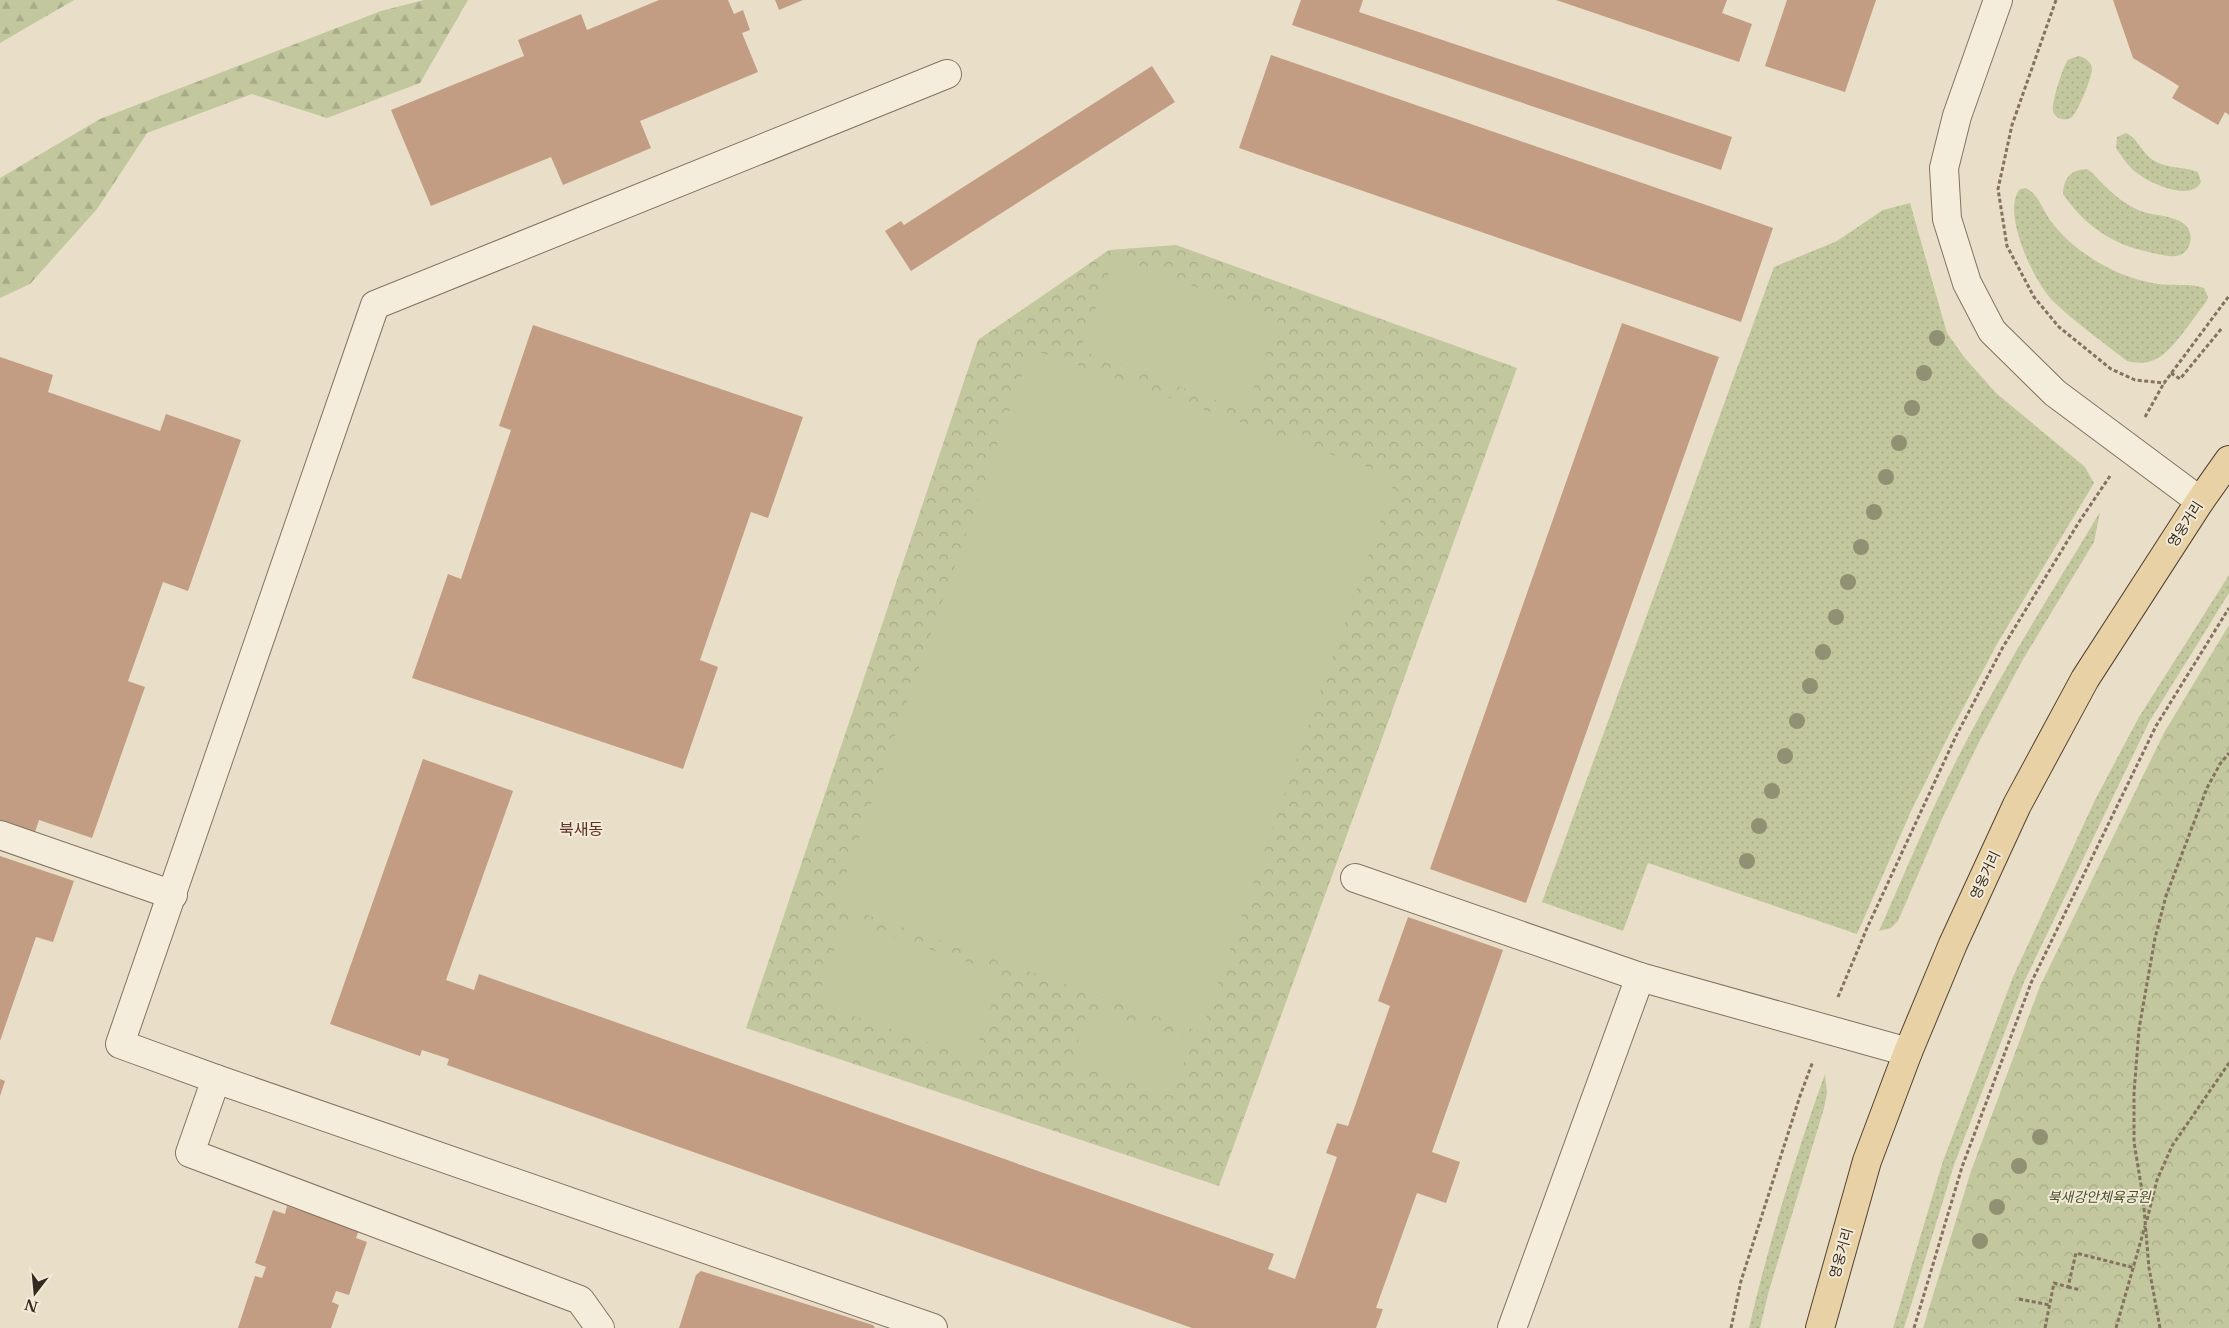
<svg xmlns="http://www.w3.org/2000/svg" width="2229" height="1328" viewBox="0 0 2229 1328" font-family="'Libre Baskerville','Noto Sans KR',serif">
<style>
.grass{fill:url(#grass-dots)}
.forest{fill:url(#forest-firs)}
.park{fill:url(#park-crowns)}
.pitch{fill:#c2c79e}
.building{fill:#c39d83}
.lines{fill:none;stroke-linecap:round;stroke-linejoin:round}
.minor-casing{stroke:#84725f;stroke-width:30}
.primary-casing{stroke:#524133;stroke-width:30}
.path{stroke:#84725f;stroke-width:3;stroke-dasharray:4 2.5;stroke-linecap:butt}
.minor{stroke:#f5eddb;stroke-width:28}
.primary{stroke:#e8d2a5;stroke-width:28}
.tree{fill:#909072}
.labels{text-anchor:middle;stroke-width:4;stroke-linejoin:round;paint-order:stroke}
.street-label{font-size:14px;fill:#362b21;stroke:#f2ead7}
.park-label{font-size:14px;font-style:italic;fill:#47502a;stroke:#f2ead7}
.quarter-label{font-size:16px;fill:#5d3126;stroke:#f2ead7}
</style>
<defs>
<pattern id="grass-dots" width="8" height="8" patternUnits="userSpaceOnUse" patternTransform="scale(1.25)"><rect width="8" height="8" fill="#c2c79e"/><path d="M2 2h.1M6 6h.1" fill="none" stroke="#a7ab88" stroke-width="1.8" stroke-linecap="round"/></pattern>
<pattern id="forest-firs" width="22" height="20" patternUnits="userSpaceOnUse" patternTransform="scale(1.25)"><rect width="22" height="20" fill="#c2c79e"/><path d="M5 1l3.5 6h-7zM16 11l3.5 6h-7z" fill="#a7ab88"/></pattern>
<pattern id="park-crowns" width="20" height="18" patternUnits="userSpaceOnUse" patternTransform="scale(1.25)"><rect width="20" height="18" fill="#c2c79e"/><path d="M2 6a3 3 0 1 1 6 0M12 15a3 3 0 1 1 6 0" fill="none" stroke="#a7ab88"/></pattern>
</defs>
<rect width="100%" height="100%" fill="#e9dfc9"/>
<g class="grass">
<path d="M 2079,56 C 2085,58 2091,61 2092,68 C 2093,75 2078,112 2072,117 C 2066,122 2055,119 2053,111 C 2051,104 2063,66 2068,60 C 2071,58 2075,57 2079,56 Z"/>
<path d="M 2126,133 C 2137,137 2142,153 2153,160 C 2170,170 2183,166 2198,172 L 2201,182 C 2191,203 2145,182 2132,169 C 2126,163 2121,155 2116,148 L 2117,137 Z"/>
<path d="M 2087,169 C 2095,174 2099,181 2106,187 C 2116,197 2128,206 2141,211 C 2154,216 2173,215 2184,224 C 2196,233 2191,254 2176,256 C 2167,257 2158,254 2149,252 C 2113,245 2084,225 2063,194 C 2064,177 2071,170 2087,169 Z"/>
<path d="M 2025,188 C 2039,193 2043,212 2053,224 C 2062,235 2074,247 2087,255 C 2108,270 2133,280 2158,284 C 2173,286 2190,283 2204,288 L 2208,297 L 2206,302 C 2193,318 2172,353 2154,360 C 2145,364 2136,363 2127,361 C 2103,342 2077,324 2055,303 C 2035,285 2000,212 2020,189 Z"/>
<polygon points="1910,203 1947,333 1965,358 1996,393 2085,467 2094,483 1997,644 1951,731 1912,809 1857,934 1648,863 1623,931 1542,902 1774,267 1837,241 1883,210"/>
<path d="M 2100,512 L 2094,542 L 2022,661 L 1978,744 L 1941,821 L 1898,921 L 1891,928 L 1879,931 C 1908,866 1935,800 1968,738 C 2008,661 2055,587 2100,512 Z"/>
<polygon points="2229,575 2229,593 2149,722 2024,982 1954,1165 1904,1328 1893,1328 1943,1161 2013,977 2095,800 2139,717"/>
<path d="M 1825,1074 L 1827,1093 L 1824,1108 L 1768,1294 L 1760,1328 L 1749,1328 C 1769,1242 1795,1157 1825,1074 Z"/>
</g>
<g class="forest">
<polygon points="0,0 74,0 0,43"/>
<polygon points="424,0 468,0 420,83 327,118 252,94 147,133 97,209 30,284 0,298 0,178 100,119 381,11"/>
</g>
<g class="park">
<polygon points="1176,245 1517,368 1219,1186 746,1028 978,340 1109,250"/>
<polygon points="2229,625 2229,1328 1923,1328 1971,1171 2040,986 2165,731"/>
</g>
<g class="pitch">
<polygon points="1115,257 1279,318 1245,411 1080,350"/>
<polygon points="1031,349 1396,477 1201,1032 836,904"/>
<polygon points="845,920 1002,974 973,1058 816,1003"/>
<polygon points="1088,1009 1191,1041 1173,1096 1071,1063"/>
</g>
<g class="building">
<polygon points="659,0 728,0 734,14 743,10 750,30 742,33 758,72 640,121 651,148 563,185 551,157 431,206 391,110 524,56 518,40 581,14 587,30"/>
<polygon points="775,0 803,0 779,10"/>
<polygon points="1301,0 1363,0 1359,12 1732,137 1721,170 1292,25"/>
<polygon points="1556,0 1727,0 1722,13 1752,24 1739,62"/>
<polygon points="1787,0 1876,0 1845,92 1765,66"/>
<polygon points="2113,0 2229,0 2229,115 2225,112 2218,125 2172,98 2179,86 2133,58"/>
<polygon points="1271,55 1773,228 1741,322 1239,148"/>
<polygon points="1152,66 1175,102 911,271 885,231 901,221 904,225"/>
<polygon points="1622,323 1719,357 1526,903 1430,869"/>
<polygon points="533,325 803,417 768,518 751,512 700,660 718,667 683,769 412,678 448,574 461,579 511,430 499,426"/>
<polygon points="0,357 53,375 48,392 160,431 166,414 241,440 188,591 163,582 128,681 145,687 92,838 39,820 35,832 0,820"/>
<polygon points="423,759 513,791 446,980 474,990 479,974 1274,1254 1268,1269 1295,1279 1337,1157 1326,1153 1337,1123 1348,1126 1390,1006 1378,1001 1408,917 1503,950 1432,1152 1460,1162 1446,1203 1417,1193 1376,1308 1383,1309 1376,1328 1192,1328 447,1065 449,1059 422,1050 420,1056 330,1024"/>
<polygon points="0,856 74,881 53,942 36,937 0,1041"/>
<polygon points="0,1079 5,1081 0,1096"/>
<polygon points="287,1206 359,1230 356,1238 367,1242 349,1295 336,1291 332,1302 339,1305 331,1328 238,1328 255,1276 262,1278 266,1267 255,1263 273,1210 285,1214"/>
<polygon points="701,1271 873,1325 875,1328 679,1328 696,1275"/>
</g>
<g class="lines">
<defs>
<g id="minor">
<polyline points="1998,0 1957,116 1944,168 1947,219 1967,283 1992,331 2055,393 2200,501"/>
<polyline points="0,835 173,895"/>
<polyline points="1355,878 1640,977 1908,1052"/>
<polyline points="216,1079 190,1153 580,1300 600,1328"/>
<polyline points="933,1328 216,1079 120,1044 375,305 947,74"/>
<polyline points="1512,1328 1640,977"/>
</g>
<polyline id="primary" points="1820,1328 1867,1161 1908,1052 1953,944 2017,805 2085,679 2200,501 2229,460"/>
</defs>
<use href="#minor" class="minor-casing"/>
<use href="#primary" class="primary-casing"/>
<g class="path">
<polyline points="2056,0 2012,125 1998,189 2007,246 2034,297 2059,327 2111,369 2135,380 2164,383 2229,296"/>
<polyline points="2171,373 2180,379 2222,328"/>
<polyline points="2145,417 2164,383"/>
<polyline points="1838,997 1867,928 1956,736 2003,647 2079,522 2110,476"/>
<polyline points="2147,1220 2157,1180 2172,1146 2229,1063"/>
<polyline points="2068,1287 2081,1290"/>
<polyline points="2019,1299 2050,1305"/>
<polyline points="1731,1328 1741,1281 1800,1096 1813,1061"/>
<polyline points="1914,1328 1962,1167 2031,983 2156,726 2229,608"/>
<polyline points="2045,1328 2054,1283 2068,1287 2076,1253 2135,1268"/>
<polyline points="2116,1328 2145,1226"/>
<polyline points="2160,1328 2149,1268 2143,1197 2134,1142 2134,1093 2139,1029 2155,938 2166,896 2207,788 2220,764 2229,753"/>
</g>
<use href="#minor" class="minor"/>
<use href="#primary" class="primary"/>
</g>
<g class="tree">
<circle cx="1937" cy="338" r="8"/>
<circle cx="1924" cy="373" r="8"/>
<circle cx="1912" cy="408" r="8"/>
<circle cx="1899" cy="443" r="8"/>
<circle cx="1886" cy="477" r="8"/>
<circle cx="1874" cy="512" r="8"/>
<circle cx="1861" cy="547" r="8"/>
<circle cx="1848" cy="582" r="8"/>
<circle cx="1836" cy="617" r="8"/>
<circle cx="1823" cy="652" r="8"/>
<circle cx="1810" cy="686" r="8"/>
<circle cx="1797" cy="721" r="8"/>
<circle cx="1785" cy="756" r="8"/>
<circle cx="1772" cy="791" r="8"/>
<circle cx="1759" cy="826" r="8"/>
<circle cx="1747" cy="861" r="8"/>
<circle cx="2040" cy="1137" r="8"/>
<circle cx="2019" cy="1166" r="8"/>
<circle cx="1997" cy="1207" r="8"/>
<circle cx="1980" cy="1241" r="8"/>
</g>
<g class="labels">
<g class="street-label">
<text transform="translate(2185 524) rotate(-57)" y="5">영웅거리</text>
<text transform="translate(1985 875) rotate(-65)" y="5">영웅거리</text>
<text transform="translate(1841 1253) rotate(-74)" y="5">영웅거리</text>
</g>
<g class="park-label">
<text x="2099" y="1202">북새강안체육공원</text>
</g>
<g class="quarter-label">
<text x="581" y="835">북새동</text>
</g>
</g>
<g transform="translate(35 1293) rotate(196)" stroke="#f2ead7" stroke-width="4" paint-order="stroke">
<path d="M0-4L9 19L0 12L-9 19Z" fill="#362b21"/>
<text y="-8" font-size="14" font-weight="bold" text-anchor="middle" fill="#362b21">N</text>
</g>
</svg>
